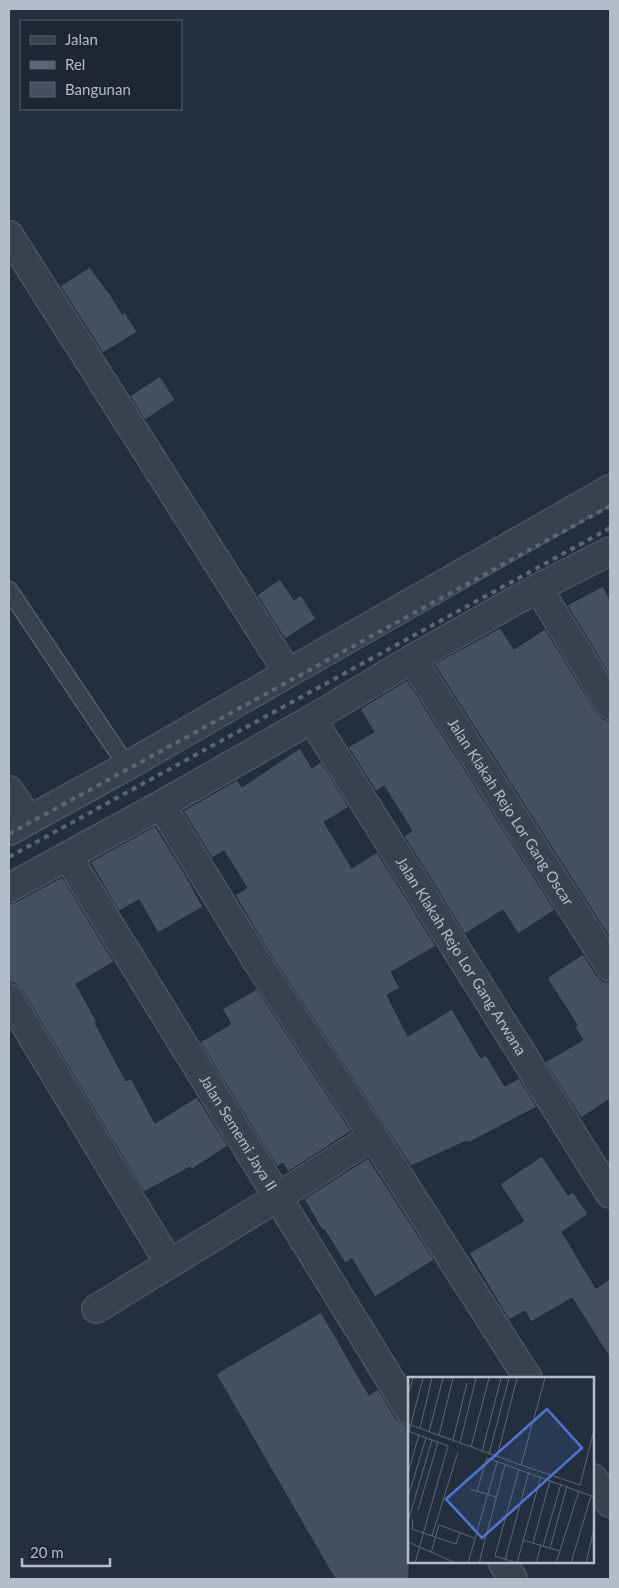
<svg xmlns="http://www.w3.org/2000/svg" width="619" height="1588" viewBox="0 0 619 1588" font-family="Lato,sans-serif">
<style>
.building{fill:#455162;stroke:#1f2835}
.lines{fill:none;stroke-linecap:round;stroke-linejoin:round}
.service-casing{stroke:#565f6c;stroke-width:19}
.minor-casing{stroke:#565f6c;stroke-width:30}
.service{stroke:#38414e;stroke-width:16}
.minor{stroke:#38414e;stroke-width:28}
.rail{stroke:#5a6575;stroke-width:4;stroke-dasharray:5 5;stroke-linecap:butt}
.labels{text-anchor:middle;stroke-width:5;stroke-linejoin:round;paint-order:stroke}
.street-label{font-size:15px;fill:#b4bcc9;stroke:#1d2633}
.inset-road{fill:none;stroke:#5e6776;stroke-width:1}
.view{fill:#5274d3;fill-opacity:0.15;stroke:#5274d3;stroke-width:2.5}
.inset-edge{fill:none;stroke:#b4bcc9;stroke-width:2.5}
</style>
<rect width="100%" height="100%" fill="#242f3e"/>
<g class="building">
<polygon points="90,267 107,291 108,291 122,314 125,312 137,332 103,353 60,286"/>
<polygon points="160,376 175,400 145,420 130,396"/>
<polygon points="280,579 294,600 301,595 316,619 285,639 257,595"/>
<polygon points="603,586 610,600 610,676 567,605"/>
<polygon points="500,628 514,649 545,629 597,713 603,719 610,721 610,938 434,664"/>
<polygon points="407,680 555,910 518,934 503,910 465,934 404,836 412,831 384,786 376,791 348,747 374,732 360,709"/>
<polygon points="300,748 312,768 321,762 349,807 324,822 352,868 377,852 436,946 391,972 400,988 387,995 408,1036 452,1009 481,1058 486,1055 505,1086 519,1078 537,1107 468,1143 467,1141 411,1166 271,955 235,895 247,888 224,851 212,858 183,811 237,780 242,787"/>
<polygon points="155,826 185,874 203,907 158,933 139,900 119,911 90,862"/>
<polygon points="62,877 114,962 76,984 97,1022 95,1023 126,1081 131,1078 155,1123 197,1097 228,1146 192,1169 190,1167 144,1192 22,990 16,984 9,982 9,904 16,902"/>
<polygon points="583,954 597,976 602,981 610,983 610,1099 581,1118 545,1062 583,1040 575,1027 577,1025 547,978"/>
<polygon points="257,989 351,1131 288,1172 283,1163 277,1167 200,1042 231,1024 222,1009"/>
<polygon points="542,1156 568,1195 573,1192 588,1214 562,1232 596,1288 610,1279 610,1358 572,1298 531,1322 525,1311 509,1320 469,1253 524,1221 500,1184"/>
<polygon points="368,1158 434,1260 375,1297 352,1259 345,1263 324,1229 322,1230 304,1199"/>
<polygon points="321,1312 369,1395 378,1389 396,1419 401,1423 409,1426 409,1579 335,1579 216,1374"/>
</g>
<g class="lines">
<defs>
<polyline id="service" points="9,590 127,766"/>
<g id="minor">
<polyline points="9,235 288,673 127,766 9,831"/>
<polyline points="538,588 610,705"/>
<path id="s1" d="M 412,659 L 610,967"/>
<polyline points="288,673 610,489"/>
<path id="s2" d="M 312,719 L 610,1194"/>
<polyline points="9,790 29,820"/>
<polyline points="161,805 258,963 373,1136 528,1378"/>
<path id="s3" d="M 70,855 L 77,872 L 409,1410"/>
<polyline points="9,888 161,805 312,719 412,659 538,588 610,551"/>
<polyline points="9,998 169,1263"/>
<polyline points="96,1309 278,1197 373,1136"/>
<polyline points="593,1478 610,1503"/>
<polyline points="502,1562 513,1579"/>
</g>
</defs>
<use href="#service" class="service-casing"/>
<use href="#minor" class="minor-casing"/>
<use href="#service" class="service"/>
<use href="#minor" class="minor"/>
<g class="rail">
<polyline points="9,834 610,506"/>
<polyline points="9,857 610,528"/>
</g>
</g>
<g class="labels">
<g class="street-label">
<text dy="5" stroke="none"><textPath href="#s1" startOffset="182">Jalan Klakah Rejo Lor Gang Oscar</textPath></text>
<text dy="5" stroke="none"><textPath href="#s2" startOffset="280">Jalan Klakah Rejo Lor Gang Arwana</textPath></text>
<text dy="5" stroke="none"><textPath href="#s3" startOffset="325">Jalan Sememi Jaya II</textPath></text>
</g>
</g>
<g transform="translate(408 1377)">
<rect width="186" height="186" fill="#242f3e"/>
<path class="inset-road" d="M 0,18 L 5,1M 0,47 L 113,88 L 137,1M 12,51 L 24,1M 0,54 L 40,69 L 7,186M 21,55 L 35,1M 0,58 L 15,1M 31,58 L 45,1M 45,63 L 59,6M 52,66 L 68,1M 63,70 L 81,1M 74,75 L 93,1M 81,77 L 101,1M 89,80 L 109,1M 113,88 L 172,108 L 186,53M 0,96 L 11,58M 62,112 L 88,120M 69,114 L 79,81 L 186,120M 0,120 L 18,61M 10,133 L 30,65M 5,142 L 4,152 L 48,167 L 52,156M 0,144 L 24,63M 24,159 L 50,75M 114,163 L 152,174M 0,165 L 48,186M 125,166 L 142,103M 135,169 L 153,107M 142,171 L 159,109M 23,176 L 31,148 L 66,161M 97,183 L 121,95M 60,186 L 89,85M 71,186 L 97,88M 109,186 L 87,179 L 111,92M 109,186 L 133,99M 128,186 L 133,168M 148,186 L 171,114M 163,186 L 183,119M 178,186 L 186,152"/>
<path class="view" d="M 139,32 L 174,71 L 74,161 L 38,122 Z"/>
<rect width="186" height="186" class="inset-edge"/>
</g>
<rect width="619" height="1588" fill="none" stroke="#b4bcc9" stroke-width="20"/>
<rect x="20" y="20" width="162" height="90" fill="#1d2633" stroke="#59626f"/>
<rect x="30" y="36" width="25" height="8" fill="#38414e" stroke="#59626f"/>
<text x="65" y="45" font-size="15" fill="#b4bcc9">Jalan</text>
<rect x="30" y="61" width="25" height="8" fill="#5a6575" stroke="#59626f"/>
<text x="65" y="70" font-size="15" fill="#b4bcc9">Rel</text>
<rect x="30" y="82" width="25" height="15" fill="#455162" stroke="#59626f"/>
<text x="65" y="95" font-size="15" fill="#b4bcc9">Bangunan</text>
<path d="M22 1558v8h88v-8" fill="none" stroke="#b4bcc9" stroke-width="2.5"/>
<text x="30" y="1558" font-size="15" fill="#b4bcc9" stroke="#1d2633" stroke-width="4" paint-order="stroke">20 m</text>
</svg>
